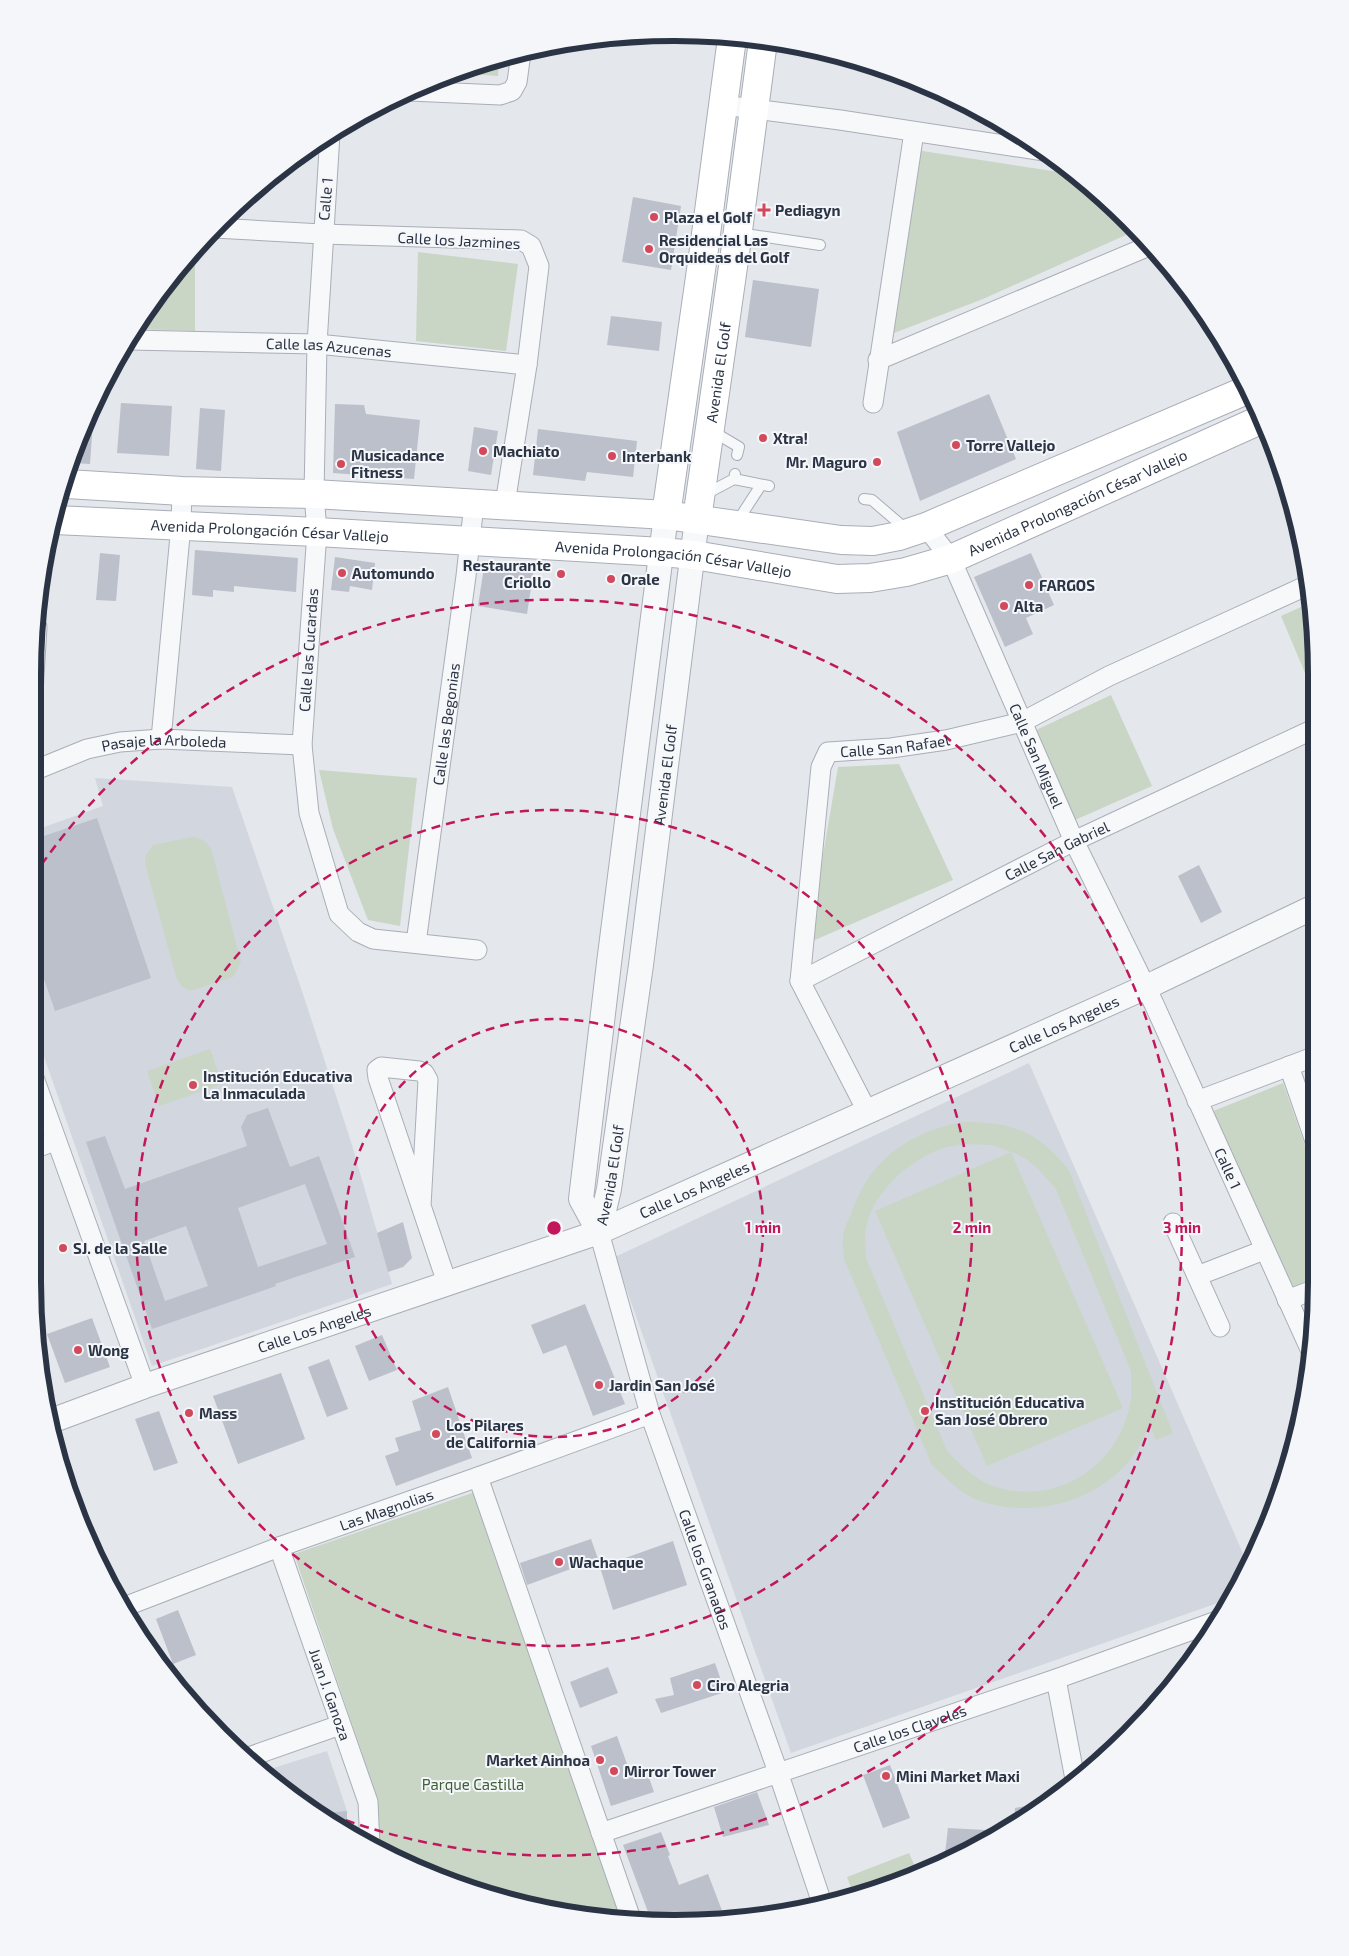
<svg xmlns="http://www.w3.org/2000/svg" width="1349" height="1956" font-family="'Exo 2',sans-serif">
<style>
.built{fill:#d2d6de}
.green{fill:#c9d6c5;fill-rule:evenodd}
.building{fill:#bbc0ca;fill-rule:evenodd}
.lines{fill:none;stroke-linecap:round;stroke-linejoin:round}
.service-casing{stroke:#a9aeb7;stroke-width:12}
.minor-casing{stroke:#a9aeb7;stroke-width:21}
.tertiary-casing{stroke:#a9aeb7;stroke-width:26}
.secondary-casing{stroke:#a9aeb7;stroke-width:30}
.service{stroke:#f7f8fa;stroke-width:10}
.minor{stroke:#f7f8fa;stroke-width:19}
.tertiary{stroke:#f7f8fa;stroke-width:24}
.secondary{stroke:#fff;stroke-width:28}
.ring{fill:none;stroke:#c2185b;stroke-width:2.5;stroke-dasharray:9 6}
.poi-dot{fill:#d1495b;stroke:#f4f6f9;stroke-width:2}
.labels{text-anchor:middle;dominant-baseline:central;stroke-width:4;stroke-linejoin:round;paint-order:stroke}
.street-label{font-size:15px;fill:#2b3445;stroke:#f4f6f9}
.poi-label{font-size:15px;font-weight:bold;fill:#2b3445;stroke:#f4f6f9;text-anchor:start}
.park-label{font-size:15px;fill:#3f6138;stroke:#f4f6f9}
.rim{fill:none;stroke:#2b3445;stroke-width:6}
.centre{fill:#c2185b;stroke:#f4f6f9;stroke-width:2.5}
.ring-label{font-size:15px;text-anchor:middle;font-weight:bold;fill:#c2185b;stroke:#f4f6f9;stroke-width:4;stroke-linejoin:round;paint-order:stroke}
</style>
<rect width="100%" height="100%" fill="#e4e7ec"/>
<g class="built">
<path d="M 95,778 L 232,787 L 305,1000 L 352,1145 L 392,1284 L 152,1366 L 33,1025 L 33,831 L 103,806 Z"/>
<path d="M 1029,1063 L 1248,1565 L 1229,1599 L 791,1753 L 615,1257 Z"/>
<path d="M 327,1751 L 347,1811 L 319,1813 L 261,1772 Z"/>
</g>
<g class="green">
<path d="M 499,60 L 498,76 L 457,73 Z"/>
<path d="M 916,150 L 1072,174 L 1129,221 L 1137,230 L 983,299 L 894,333 Z"/>
<path d="M 195,249 L 195,331 L 137,329 L 165,284 Z"/>
<path d="M 418,252 L 518,264 L 506,351 L 416,341 Z"/>
<path d="M 1310,603 L 1316,674 L 1316,699 L 1281,616 Z"/>
<path d="M 1111,695 L 1152,786 L 1075,820 L 1036,730 Z"/>
<path d="M 899,764 L 953,880 L 808,943 L 838,767 Z"/>
<path d="M 319,770 L 417,778 L 400,926 L 368,920 L 333,829 Z"/>
<path d="M 194,837 C 204,839 208,843 212,852 L 241,962 L 233,977 L 190,991 L 183,987 L 177,980 L 146,867 L 145,857 L 153,845 Z"/>
<path d="M 210,1049 L 222,1084 L 159,1106 L 147,1071 Z"/>
<path d="M 1283,1083 L 1316,1177 L 1316,1282 L 1291,1291 L 1211,1112 Z"/>
<path d="M 963,1122 C 993,1122 1024,1125 1047,1147 C 1055,1154 1062,1162 1069,1170 L 1173,1433 L 1156,1440 L 1149,1424 C 1128,1492 1045,1523 980,1501 C 962,1495 946,1478 932,1465 L 844,1259 C 844,1251 842,1243 843,1236 C 844,1228 848,1221 851,1214 C 869,1160 909,1132 963,1122 ZM 965,1144 L 992,1145 L 1011,1152 L 875,1211 L 987,1466 L 1123,1408 L 1011,1152 C 1030,1157 1043,1174 1056,1189 L 1131,1371 C 1131,1380 1132,1390 1131,1398 C 1122,1461 1065,1503 1003,1489 C 980,1484 962,1467 947,1451 L 866,1258 C 866,1251 865,1243 865,1235 C 869,1196 904,1164 938,1150 C 946,1146 956,1146 965,1144 Z"/>
<path d="M 475,1492 L 622,1919 L 591,1918 L 429,1875 L 381,1851 L 377,1797 L 294,1554 Z"/>
<path d="M 909,1853 L 917,1871 L 853,1893 L 847,1877 Z"/>
</g>
<g class="building">
<path d="M 633,197 L 681,206 L 671,270 L 622,262 Z"/>
<path d="M 753,280 L 819,289 L 811,347 L 745,337 Z"/>
<path d="M 611,316 L 662,322 L 659,351 L 607,345 Z"/>
<path d="M 989,394 L 1016,459 L 920,501 L 897,432 Z"/>
<path d="M 121,403 L 172,406 L 169,456 L 117,453 Z"/>
<path d="M 335,404 L 364,405 L 366,414 L 420,420 L 414,479 L 333,473 Z"/>
<path d="M 200,408 L 225,410 L 221,471 L 196,469 Z"/>
<path d="M 88,421 L 93,422 L 90,464 L 74,463 Z"/>
<path d="M 474,427 L 498,431 L 491,475 L 468,471 Z"/>
<path d="M 538,429 L 637,441 L 633,477 L 587,472 L 585,481 L 533,475 Z"/>
<path d="M 195,550 L 298,558 L 296,592 L 234,586 L 234,592 L 213,590 L 213,597 L 192,595 Z"/>
<path d="M 100,553 L 120,555 L 116,601 L 96,600 Z"/>
<path d="M 1031,553 L 1054,605 L 1026,618 L 1033,634 L 1005,647 L 974,577 Z"/>
<path d="M 335,557 L 375,563 L 372,590 L 350,586 L 349,592 L 331,590 Z"/>
<path d="M 485,561 L 534,568 L 527,614 L 478,606 Z"/>
<path d="M 97,818 L 151,978 L 55,1011 L 32,944 L 32,840 Z"/>
<path d="M 1199,865 L 1222,912 L 1201,923 L 1178,876 Z"/>
<path d="M 268,1108 L 290,1167 L 319,1156 L 355,1257 L 275,1284 L 276,1286 L 152,1329 L 86,1142 L 105,1136 L 125,1189 L 247,1146 L 241,1127 L 247,1115 ZM 305,1184 L 327,1244 L 258,1267 L 238,1208 ZM 186,1226 L 208,1286 L 165,1301 L 144,1241 Z"/>
<path d="M 403,1222 L 412,1258 L 403,1267 L 388,1272 L 377,1233 Z"/>
<path d="M 585,1304 L 625,1404 L 593,1416 L 566,1345 L 543,1354 L 531,1325 Z"/>
<path d="M 92,1318 L 110,1367 L 65,1383 L 47,1334 Z"/>
<path d="M 382,1335 L 397,1370 L 369,1381 L 355,1346 Z"/>
<path d="M 329,1359 L 348,1409 L 327,1417 L 308,1367 Z"/>
<path d="M 281,1373 L 305,1439 L 238,1464 L 213,1396 Z"/>
<path d="M 448,1387 L 472,1458 L 396,1486 L 385,1456 L 399,1451 L 395,1438 L 421,1430 L 412,1401 Z"/>
<path d="M 159,1411 L 178,1463 L 154,1471 L 135,1419 Z"/>
<path d="M 591,1539 L 598,1559 L 527,1585 L 520,1563 Z"/>
<path d="M 673,1541 L 687,1585 L 613,1610 L 600,1567 Z"/>
<path d="M 178,1610 L 196,1655 L 173,1664 L 156,1619 Z"/>
<path d="M 715,1663 L 725,1692 L 661,1713 L 655,1699 L 674,1695 L 670,1678 Z"/>
<path d="M 608,1667 L 618,1693 L 580,1708 L 570,1682 Z"/>
<path d="M 617,1736 L 631,1775 L 646,1769 L 654,1792 L 611,1806 L 591,1746 Z"/>
<path d="M 890,1765 L 910,1818 L 883,1828 L 863,1775 Z"/>
<path d="M 757,1792 L 769,1825 L 723,1837 L 714,1807 Z"/>
<path d="M 1048,1802 L 1031,1815 L 1014,1825 L 1015,1808 Z"/>
<path d="M 347,1811 L 347,1833 L 319,1813 Z"/>
<path d="M 948,1828 L 1004,1831 L 959,1857 L 944,1862 Z"/>
<path d="M 661,1832 L 670,1855 L 668,1856 L 679,1885 L 708,1874 L 726,1921 L 716,1922 L 651,1920 L 623,1845 Z"/>
</g>
<g class="lines">
<defs>
<g id="service">
<path d="M 739,233 L 820,245"/>
<path d="M 712,431 L 739,447 L 737,455"/>
<path d="M 734,479 L 769,486"/>
<path d="M 704,495 L 734,479 L 735,474"/>
<path d="M 864,499 L 872,500 L 907,530"/>
<path d="M 737,522 L 761,485"/>
</g>
<g id="minor">
<path d="M 410,91 L 500,95 L 512,91 L 517,82 L 521,53"/>
<path d="M 723,105 L 840,120 L 1044,151"/>
<path d="M 330,134 L 317,344 L 314,494 L 317,532 L 302,745 L 309,813 L 339,914 L 358,932 L 373,939 L 477,950"/>
<path d="M 214,228 L 322,234 L 521,240 L 531,246 L 539,266 L 527,365 L 505,504"/>
<path id="s1" d="M 130,340 L 317,344 L 527,365"/>
<path d="M 878,360 L 1149,246"/>
<path d="M 873,403 L 914,132"/>
<path id="s2" d="M 926,527 L 951,559 L 1074,841 L 1154,1004 L 1310,1349"/>
<path d="M 33,693 L 37,627"/>
<path d="M 161,739 L 181,525 L 182,491"/>
<path id="s3" d="M 33,771 L 87,749 L 120,742 L 161,739 L 302,745"/>
<path id="s4" d="M 416,943 L 466,576 L 474,504"/>
<path id="s5" d="M 800,981 L 1074,841 L 1316,728"/>
<path d="M 1289,1066 L 1316,1144"/>
<path d="M 33,1075 L 145,1386"/>
<path d="M 1197,1101 L 1316,1056"/>
<path id="s6" d="M 867,1111 L 800,981 L 821,767 L 828,752 L 891,748 L 946,740 L 1022,722 L 1109,676 L 1308,585"/>
<path d="M 33,1149 L 55,1141"/>
<path d="M 421,1206 L 428,1080 L 424,1073 L 419,1071 L 381,1067 L 377,1070 L 378,1078 L 447,1283"/>
<path d="M 1173,1223 L 1220,1327"/>
<path id="s7" d="M 599,1232 L 650,1414 L 778,1772 L 822,1903"/>
<path d="M 1197,1276 L 1264,1250"/>
<path d="M 1287,1300 L 1316,1289"/>
<path d="M 478,1477 L 631,1919"/>
<path id="s8" d="M 279,1547 L 368,1802 L 370,1846"/>
<path id="s9" d="M 124,1607 L 279,1547 L 478,1477 L 650,1414"/>
<path d="M 1056,1679 L 1075,1779"/>
<path d="M 246,1758 L 340,1725"/>
<path id="s10" d="M 601,1833 L 1056,1679 L 1217,1621"/>
</g>
<g id="tertiary">
<path d="M 599,1232 L 581,1199 L 609,963 L 666,515"/>
<path id="s11" d="M 599,1232 L 609,1189 L 641,965 L 697,519"/>
<path id="s12" d="M 51,1421 L 145,1386 L 599,1232 L 1157,982 L 1316,906"/>
</g>
<g id="secondary">
<path d="M 67,484 L 182,491 L 314,494 L 666,515 L 841,540 L 873,541 L 899,536 L 926,527 L 1249,389"/>
<path d="M 666,515 L 704,249 L 732,38"/>
<path id="s13" d="M 697,519 L 735,253 L 763,41"/>
<path id="s14" d="M 55,520 L 317,532 L 662,552 L 694,555 L 837,579 L 870,578 L 906,572 L 951,559 L 1260,420"/>
</g>
</defs>
<use href="#service" class="service-casing"/>
<use href="#minor" class="minor-casing"/>
<use href="#tertiary" class="tertiary-casing"/>
<use href="#secondary" class="secondary-casing"/>
<use href="#service" class="service"/>
<use href="#minor" class="minor"/>
<use href="#tertiary" class="tertiary"/>
<use href="#secondary" class="secondary"/>
</g>
<g class="ring">
<circle cx="554" cy="1228" r="209"/>
<circle cx="554" cy="1228" r="418"/>
<path d="M33 877A628 628 0 1 1 314 1808"/>
</g>
<g class="poi-dot">
<path d="M761.5 202.5h5v5h5v5h-5v5h-5v-5h-5v-5h5z"/>
<circle cx="654" cy="217" r="5"/>
<circle cx="649" cy="249" r="5"/>
<circle cx="763" cy="438" r="5"/>
<circle cx="956" cy="445" r="5"/>
<circle cx="483" cy="451" r="5"/>
<circle cx="612" cy="456" r="5"/>
<circle cx="877" cy="462" r="5"/>
<circle cx="341" cy="464" r="5"/>
<circle cx="342" cy="573" r="5"/>
<circle cx="561" cy="574" r="5"/>
<circle cx="611" cy="579" r="5"/>
<circle cx="1029" cy="585" r="5"/>
<circle cx="1004" cy="606" r="5"/>
<circle cx="193" cy="1085" r="5"/>
<circle cx="63" cy="1248" r="5"/>
<circle cx="78" cy="1350" r="5"/>
<circle cx="599" cy="1385" r="5"/>
<circle cx="925" cy="1411" r="5"/>
<circle cx="189" cy="1413" r="5"/>
<circle cx="436" cy="1434" r="5"/>
<circle cx="559" cy="1562" r="5"/>
<circle cx="697" cy="1685" r="5"/>
<circle cx="600" cy="1760" r="5"/>
<circle cx="614" cy="1771" r="5"/>
<circle cx="886" cy="1776" r="5"/>
</g>
<g class="labels">
<g class="street-label">
<text transform="translate(325 199) rotate(-85)">Calle 1</text>
<text transform="translate(459 240) rotate(3)">Calle los Jazmines</text>
<text stroke="none"><textPath href="#s1" startOffset="199">Calle las Azucenas</textPath></text>
<text stroke="none"><textPath href="#s13" startOffset="148">Avenida El Golf</textPath></text>
<text stroke="none"><textPath href="#s14" startOffset="1040">Avenida Prolongación César Vallejo</textPath></text>
<text stroke="none"><textPath href="#s14" startOffset="215">Avenida Prolongación César Vallejo</textPath></text>
<text stroke="none"><textPath href="#s14" startOffset="620">Avenida Prolongación César Vallejo</textPath></text>
<text transform="translate(308 650) rotate(-86)">Calle las Cucardas</text>
<text stroke="none"><textPath href="#s4" startOffset="221">Calle las Begonias</textPath></text>
<text stroke="none"><textPath href="#s6" startOffset="445">Calle San Rafael</textPath></text>
<text stroke="none"><textPath href="#s3" startOffset="136">Pasaje la Arboleda</textPath></text>
<text stroke="none"><textPath href="#s2" startOffset="255">Calle San Miguel</textPath></text>
<text stroke="none"><textPath href="#s11" startOffset="462">Avenida El Golf</textPath></text>
<text stroke="none"><textPath href="#s5" startOffset="288">Calle San Gabriel</textPath></text>
<text stroke="none"><textPath href="#s12" startOffset="1089">Calle Los Angeles</textPath></text>
<text stroke="none"><textPath href="#s2" startOffset="710">Calle 1</textPath></text>
<text stroke="none"><textPath href="#s11" startOffset="58">Avenida El Golf</textPath></text>
<text stroke="none"><textPath href="#s12" startOffset="684">Calle Los Angeles</textPath></text>
<text stroke="none"><textPath href="#s12" startOffset="279">Calle Los Angeles</textPath></text>
<text stroke="none"><textPath href="#s9" startOffset="280">Las Magnolias</textPath></text>
<text stroke="none"><textPath href="#s7" startOffset="354">Calle los Granados</textPath></text>
<text stroke="none"><textPath href="#s8" startOffset="156">Juan J. Ganoza</textPath></text>
<text stroke="none"><textPath href="#s10" startOffset="326">Calle los Claveles</textPath></text>
</g>
<g class="poi-label">
<text x="775" y="210">Pediagyn</text>
<text x="664" y="217">Plaza el Golf</text>
<text x="659" y="240">Residencial Las<tspan x="659" dy="17">Orquideas del Golf</tspan></text>
<text x="773" y="438">Xtra!</text>
<text x="966" y="445">Torre Vallejo</text>
<text x="493" y="451">Machiato</text>
<text x="351" y="455">Musicadance<tspan x="351" dy="17">Fitness</tspan></text>
<text x="622" y="456">Interbank</text>
<text x="867" y="462" text-anchor="end">Mr. Maguro</text>
<text x="551" y="565" text-anchor="end">Restaurante<tspan x="551" dy="17">Criollo</tspan></text>
<text x="352" y="573">Automundo</text>
<text x="621" y="579">Orale</text>
<text x="1039" y="585">FARGOS</text>
<text x="1014" y="606">Alta</text>
<text x="203" y="1076">Institución Educativa<tspan x="203" dy="17">La Inmaculada</tspan></text>
<text x="73" y="1248">SJ. de la Salle</text>
<text x="88" y="1350">Wong</text>
<text x="609" y="1385">Jardin San José</text>
<text x="935" y="1402">Institución Educativa<tspan x="935" dy="17">San José Obrero</tspan></text>
<text x="199" y="1413">Mass</text>
<text x="446" y="1425">Los Pilares<tspan x="446" dy="17">de California</tspan></text>
<text x="569" y="1562">Wachaque</text>
<text x="707" y="1685">Ciro Alegria</text>
<text x="590" y="1760" text-anchor="end">Market Ainhoa</text>
<text x="624" y="1771">Mirror Tower</text>
<text x="896" y="1776">Mini Market Maxi</text>
</g>
<g class="park-label">
<text x="473" y="1784">Parque Castilla</text>
</g>
</g>
<path d="M0 0H1349V1956H0ZM674 41H675A633 633 0 0 1 1308 674V1282A633 633 0 0 1 675 1915H674A633 633 0 0 1 41 1282V674A633 633 0 0 1 674 41Z" fill="#f4f6f9" fill-rule="evenodd"/>
<path class="rim" d="M674 41H675A633 633 0 0 1 1308 674V1282A633 633 0 0 1 675 1915H674A633 633 0 0 1 41 1282V674A633 633 0 0 1 674 41Z"/>
<circle cx="554" cy="1228" r="8" class="centre"/>
<g class="ring-label">
<text x="763" y="1233">1 min</text>
<text x="972" y="1233">2 min</text>
<text x="1182" y="1233">3 min</text>
</g>
</svg>
